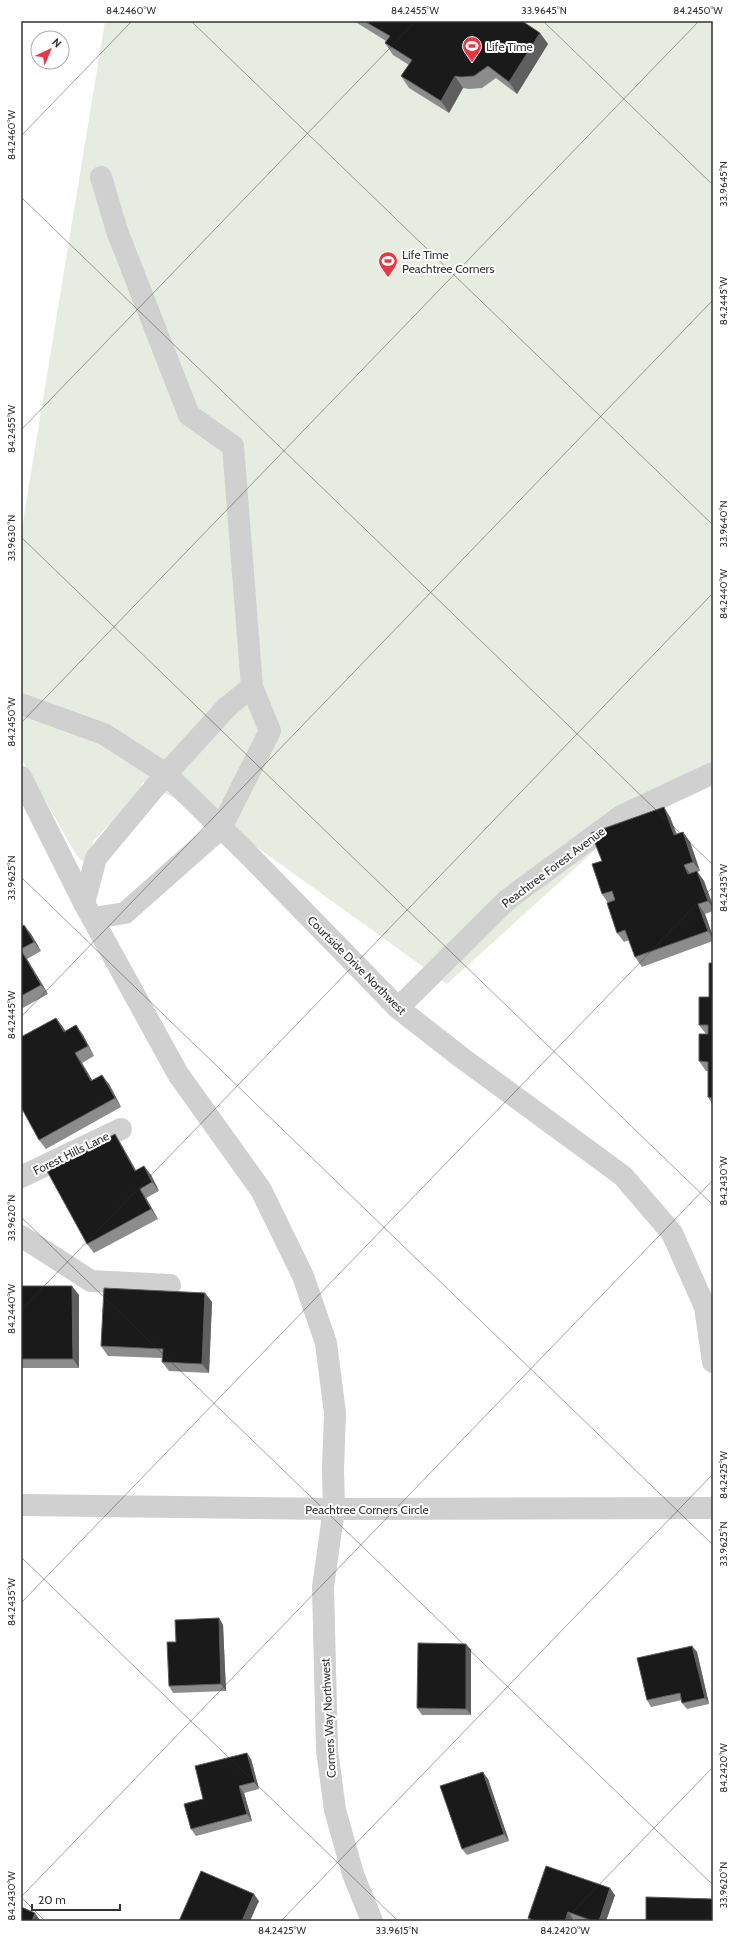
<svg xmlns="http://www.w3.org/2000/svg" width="734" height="1942" font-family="Cabin,sans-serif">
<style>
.green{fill:#e6ecdf}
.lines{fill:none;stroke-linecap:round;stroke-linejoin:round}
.minor{stroke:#d0d0d0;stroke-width:22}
.wall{fill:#8c8c8c}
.shaded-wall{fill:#5f5f5f}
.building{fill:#1a1a1a;stroke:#5f5f5f}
.ticks{fill:none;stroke:#333;stroke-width:1;stroke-opacity:0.45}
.labels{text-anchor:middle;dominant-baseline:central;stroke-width:4;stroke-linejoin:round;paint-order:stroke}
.poi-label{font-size:12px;fill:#333;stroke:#fff;text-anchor:start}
.street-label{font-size:12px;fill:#333;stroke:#fff}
.neatline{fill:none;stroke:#333;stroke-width:1.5}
.ticks-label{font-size:10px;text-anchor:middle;fill:#333}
</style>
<rect width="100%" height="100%" fill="#fff"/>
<path class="green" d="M 105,21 L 713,21 L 713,774 L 648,802 L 447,984 L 225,824 L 143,782 C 134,807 114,818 97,837 C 91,844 88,854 83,862 L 77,856 L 21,758 L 21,534 Z"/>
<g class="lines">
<g class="minor">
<path d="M 21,704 L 104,734 L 166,774 L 245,851 L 398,1008 L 462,1058 L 623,1176 L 672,1233 L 705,1307 L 713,1362"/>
<path d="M 21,777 L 84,903 L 178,1074 L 261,1190 L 303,1276 L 326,1343 L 335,1413 L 333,1469 L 334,1509 L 323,1587 L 327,1750 L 335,1810 L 353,1874 L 372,1921"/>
<path d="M 84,903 L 96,858 L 166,774 L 227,707 L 252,687"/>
<path d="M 93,918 L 125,913 L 221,828 L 270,731 L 252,687 L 233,446 L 189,415 L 117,231 L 101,177"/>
<path d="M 398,1008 L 507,900 L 621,816 L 713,773"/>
<path d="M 21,1177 L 121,1129"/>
<path d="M 21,1236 L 91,1281 L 170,1285"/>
<path d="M 21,1505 L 334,1509 L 713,1508"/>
</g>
</g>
<g class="wall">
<path d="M 354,21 L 522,21 L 540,33 L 548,44 L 517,94 L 496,78 L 482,88 L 469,89 L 463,88 L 449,113 L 409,88 L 401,76 L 409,65 L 393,55 L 385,43 L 386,41 Z"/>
<path d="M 670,817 L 677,834 L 683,832 L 690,842 L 700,871 L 697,872 L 704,881 L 713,906 L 713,911 L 705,914 L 713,937 L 713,941 L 642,967 L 635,957 L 629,940 L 624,942 L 617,933 L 608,903 L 602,894 L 602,861 Z"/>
<path d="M 21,927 L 31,934 L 41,951 L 27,959 L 48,994 L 21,1009 Z"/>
<path d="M 713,963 L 713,1105 L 708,1097 L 708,1071 L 706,1071 L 699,1061 L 706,1034 L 699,1025 L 709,997 Z"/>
<path d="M 56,1018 L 65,1031 L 76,1025 L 83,1035 L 94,1056 L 82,1063 L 92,1080 L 109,1084 L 121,1107 L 46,1149 L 39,1140 Z"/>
<path d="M 115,1134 L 121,1144 L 136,1170 L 144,1166 L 151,1175 L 159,1191 L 146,1198 L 158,1219 L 94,1253 L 87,1244 Z"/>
<path d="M 21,1286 L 79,1295 L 79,1368 L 21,1368 Z"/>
<path d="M 205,1293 L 212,1302 L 209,1373 L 169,1371 L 162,1362 L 162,1358 L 108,1356 L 101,1346 Z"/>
<path d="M 219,1618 L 223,1625 L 226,1691 L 173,1693 L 169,1686 Z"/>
<path d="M 466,1644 L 471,1650 L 471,1715 L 422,1715 L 417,1708 Z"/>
<path d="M 692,1646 L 697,1652 L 709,1704 L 687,1709 L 682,1703 L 682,1700 L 651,1707 L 647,1700 Z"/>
<path d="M 251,1759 L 259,1789 L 244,1793 L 252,1821 L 196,1836 L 191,1829 L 203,1799 Z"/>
<path d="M 488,1779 L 509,1841 L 467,1855 L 462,1849 Z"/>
<path d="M 615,1895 L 606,1921 L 579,1921 L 573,1919 L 572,1921 L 530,1921 L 528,1918 Z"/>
</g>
<g class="shaded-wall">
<path d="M 540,33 L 548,44 L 517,94 L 509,82 Z"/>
<path d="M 455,76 L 463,88 L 449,113 L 441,101 Z"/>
<path d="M 664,807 L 670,817 L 680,845 L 674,835 Z"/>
<path d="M 683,832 L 690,842 L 700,871 L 693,862 Z"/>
<path d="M 684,865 L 691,875 L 688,874 Z"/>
<path d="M 697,871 L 704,881 L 713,906 L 713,908 L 708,901 Z"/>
<path d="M 698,904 L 705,914 L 713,937 L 713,939 L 708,931 Z"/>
<path d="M 24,925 L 31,934 L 41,951 L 34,942 Z"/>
<path d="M 21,950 L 27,959 L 48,994 L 41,985 Z"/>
<path d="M 56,1018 L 63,1027 L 71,1041 L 64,1032 Z"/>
<path d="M 76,1025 L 83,1035 L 94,1056 L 88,1046 Z"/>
<path d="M 75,1053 L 82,1063 L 98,1090 L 91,1081 Z"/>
<path d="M 102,1075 L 109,1084 L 121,1107 L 115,1098 Z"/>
<path d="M 115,1134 L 121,1144 L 141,1180 L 135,1171 Z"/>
<path d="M 144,1166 L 151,1175 L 159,1191 L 152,1182 Z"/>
<path d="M 140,1189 L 146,1198 L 158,1219 L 151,1209 Z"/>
<path d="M 72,1286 L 79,1295 L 79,1368 L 73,1359 Z"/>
<path d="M 205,1293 L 212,1302 L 209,1373 L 202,1364 Z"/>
<path d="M 219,1618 L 223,1625 L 226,1691 L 221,1684 Z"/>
<path d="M 466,1644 L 471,1650 L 471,1715 L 466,1709 Z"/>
<path d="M 692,1646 L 697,1652 L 709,1704 L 705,1698 Z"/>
<path d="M 247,1753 L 251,1759 L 259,1789 L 255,1782 Z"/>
<path d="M 483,1772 L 488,1779 L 509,1841 L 504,1834 Z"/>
<path d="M 239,1786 L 244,1793 L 252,1821 L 247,1814 Z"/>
<path d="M 610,1888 L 615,1895 L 606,1921 L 599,1921 Z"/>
<path d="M 254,1894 L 259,1901 L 250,1921 L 242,1921 Z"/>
<path d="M 568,1912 L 573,1919 L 572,1921 L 565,1921 Z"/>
<path d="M 35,1913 L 40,1920 L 39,1921 L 32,1921 Z"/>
</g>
<g class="building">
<path d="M 364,21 L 522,21 L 540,33 L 509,82 L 488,66 L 474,76 L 461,77 L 455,76 L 441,101 L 401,76 L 412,60 L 385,43 L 390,36 Z"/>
<path d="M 664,807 L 674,835 L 683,832 L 693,862 L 684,865 L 688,874 L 697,871 L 708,901 L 698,904 L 708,931 L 635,957 L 625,930 L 617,933 L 607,903 L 615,900 L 612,891 L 602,894 L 592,864 L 602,861 L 591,833 Z"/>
<path d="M 24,925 L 34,942 L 21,949 L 21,927 Z"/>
<path d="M 21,950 L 41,985 L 21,996 Z"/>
<path d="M 709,963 L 713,963 L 713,1098 L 708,1097 L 708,1062 L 699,1061 L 699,1034 L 708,1034 L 708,1025 L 699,1025 L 699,997 L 709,997 Z"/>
<path d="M 56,1018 L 64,1032 L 76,1025 L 88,1046 L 75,1053 L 91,1081 L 102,1075 L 115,1098 L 39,1140 L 21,1107 L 21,1037 Z"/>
<path d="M 115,1134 L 135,1171 L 144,1166 L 152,1182 L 140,1189 L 151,1209 L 87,1244 L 47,1171 Z"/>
<path d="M 21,1286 L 72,1286 L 73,1359 L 21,1359 Z"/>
<path d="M 104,1288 L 205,1293 L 202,1364 L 162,1362 L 163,1349 L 101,1346 Z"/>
<path d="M 219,1618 L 221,1684 L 169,1686 L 167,1642 L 176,1642 L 175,1620 Z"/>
<path d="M 418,1643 L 466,1644 L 466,1709 L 417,1708 Z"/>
<path d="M 692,1646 L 705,1698 L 682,1703 L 680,1693 L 647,1700 L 637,1658 Z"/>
<path d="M 247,1753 L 255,1782 L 239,1786 L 247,1814 L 191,1829 L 184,1804 L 203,1799 L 195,1766 Z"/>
<path d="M 483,1772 L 504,1834 L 462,1849 L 440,1786 Z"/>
<path d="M 546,1866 L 610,1888 L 599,1921 L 593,1921 L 568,1912 L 565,1921 L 536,1921 L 528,1918 Z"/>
<path d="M 201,1871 L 254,1894 L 242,1921 L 179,1921 Z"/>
<path d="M 646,1897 L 713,1899 L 713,1921 L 646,1921 Z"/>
<path d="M 21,1907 L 35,1913 L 32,1921 L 21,1921 Z"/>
</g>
<path class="ticks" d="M 191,21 L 713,525M 543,21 L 713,185M 21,136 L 132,21M 21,197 L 713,865M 21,430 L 416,21M 21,537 L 713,1205M 21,723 L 699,21M 21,877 L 713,1545M 21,1017 L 713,300M 21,1217 L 713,1885M 21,1310 L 713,593M 21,1557 L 398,1921M 21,1603 L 713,887M 21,1897 L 713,1180M 21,1897 L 45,1921M 281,1921 L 713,1474M 564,1921 L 713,1767"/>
<defs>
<symbol id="stadium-pin" viewBox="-11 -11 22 30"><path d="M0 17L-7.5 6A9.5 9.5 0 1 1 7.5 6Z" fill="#e63946" stroke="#fff"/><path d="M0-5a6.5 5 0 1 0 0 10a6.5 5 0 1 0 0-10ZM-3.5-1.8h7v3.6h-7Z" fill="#fff"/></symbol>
</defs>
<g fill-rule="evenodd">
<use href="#stadium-pin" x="461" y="35" width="22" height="30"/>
<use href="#stadium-pin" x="377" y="250" width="22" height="30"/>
</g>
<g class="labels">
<g class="poi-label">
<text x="486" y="46">Life Time</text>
<text x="402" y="254">Life Time<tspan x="402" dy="14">Peachtree Corners</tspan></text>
</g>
<g class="street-label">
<text transform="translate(553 867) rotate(-37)">Peachtree Forest Avenue</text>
<text transform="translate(357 965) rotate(45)">Courtside Drive Northwest</text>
<text transform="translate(71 1153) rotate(-26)">Forest Hills Lane</text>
<text x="367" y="1509">Peachtree Corners Circle</text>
<text transform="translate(328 1718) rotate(-93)">Corners Way Northwest</text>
</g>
</g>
<rect width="734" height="1942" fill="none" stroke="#ffffff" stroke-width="44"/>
<g transform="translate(50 50) rotate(44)"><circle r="19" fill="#ffffff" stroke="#adadad"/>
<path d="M0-3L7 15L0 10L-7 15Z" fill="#e63946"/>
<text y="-6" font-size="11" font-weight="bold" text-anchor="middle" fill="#333333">N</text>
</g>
<path d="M32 1904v6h88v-6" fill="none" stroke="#333333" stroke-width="2"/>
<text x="38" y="1904" font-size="12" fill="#333333" stroke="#ffffff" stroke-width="3" paint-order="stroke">20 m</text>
<rect x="22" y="22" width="690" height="1898" class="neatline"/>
<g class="ticks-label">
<text x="131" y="14">84.2460°W</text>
<text x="415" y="14">84.2455°W</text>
<text x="544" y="14">33.9645°N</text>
<text x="698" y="14">84.2450°W</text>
<text transform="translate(11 135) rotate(-90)" y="4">84.2460°W</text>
<text transform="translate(723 184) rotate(-90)" y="4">33.9645°N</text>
<text transform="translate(723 301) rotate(-90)" y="4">84.2445°W</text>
<text transform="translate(11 429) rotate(-90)" y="4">84.2455°W</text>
<text transform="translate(723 524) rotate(-90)" y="4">33.9640°N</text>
<text transform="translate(11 538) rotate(-90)" y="4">33.9630°N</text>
<text transform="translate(723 594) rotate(-90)" y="4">84.2440°W</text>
<text transform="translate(11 722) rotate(-90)" y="4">84.2450°W</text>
<text transform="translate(11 878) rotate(-90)" y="4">33.9625°N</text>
<text transform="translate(723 888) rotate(-90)" y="4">84.2435°W</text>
<text transform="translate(11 1015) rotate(-90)" y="4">84.2445°W</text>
<text transform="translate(723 1181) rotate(-90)" y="4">84.2430°W</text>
<text transform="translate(11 1218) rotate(-90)" y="4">33.9620°N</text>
<text transform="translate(11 1309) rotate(-90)" y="4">84.2440°W</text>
<text transform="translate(723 1475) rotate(-90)" y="4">84.2425°W</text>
<text transform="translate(723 1544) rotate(-90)" y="4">33.9625°N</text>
<text transform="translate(11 1602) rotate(-90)" y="4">84.2435°W</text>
<text transform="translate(723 1768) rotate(-90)" y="4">84.2420°W</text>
<text transform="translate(723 1885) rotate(-90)" y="4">33.9620°N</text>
<text transform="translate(11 1896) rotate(-90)" y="4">84.2430°W</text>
<text x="282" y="1934">84.2425°W</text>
<text x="397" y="1934">33.9615°N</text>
<text x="565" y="1934">84.2420°W</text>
</g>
</svg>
